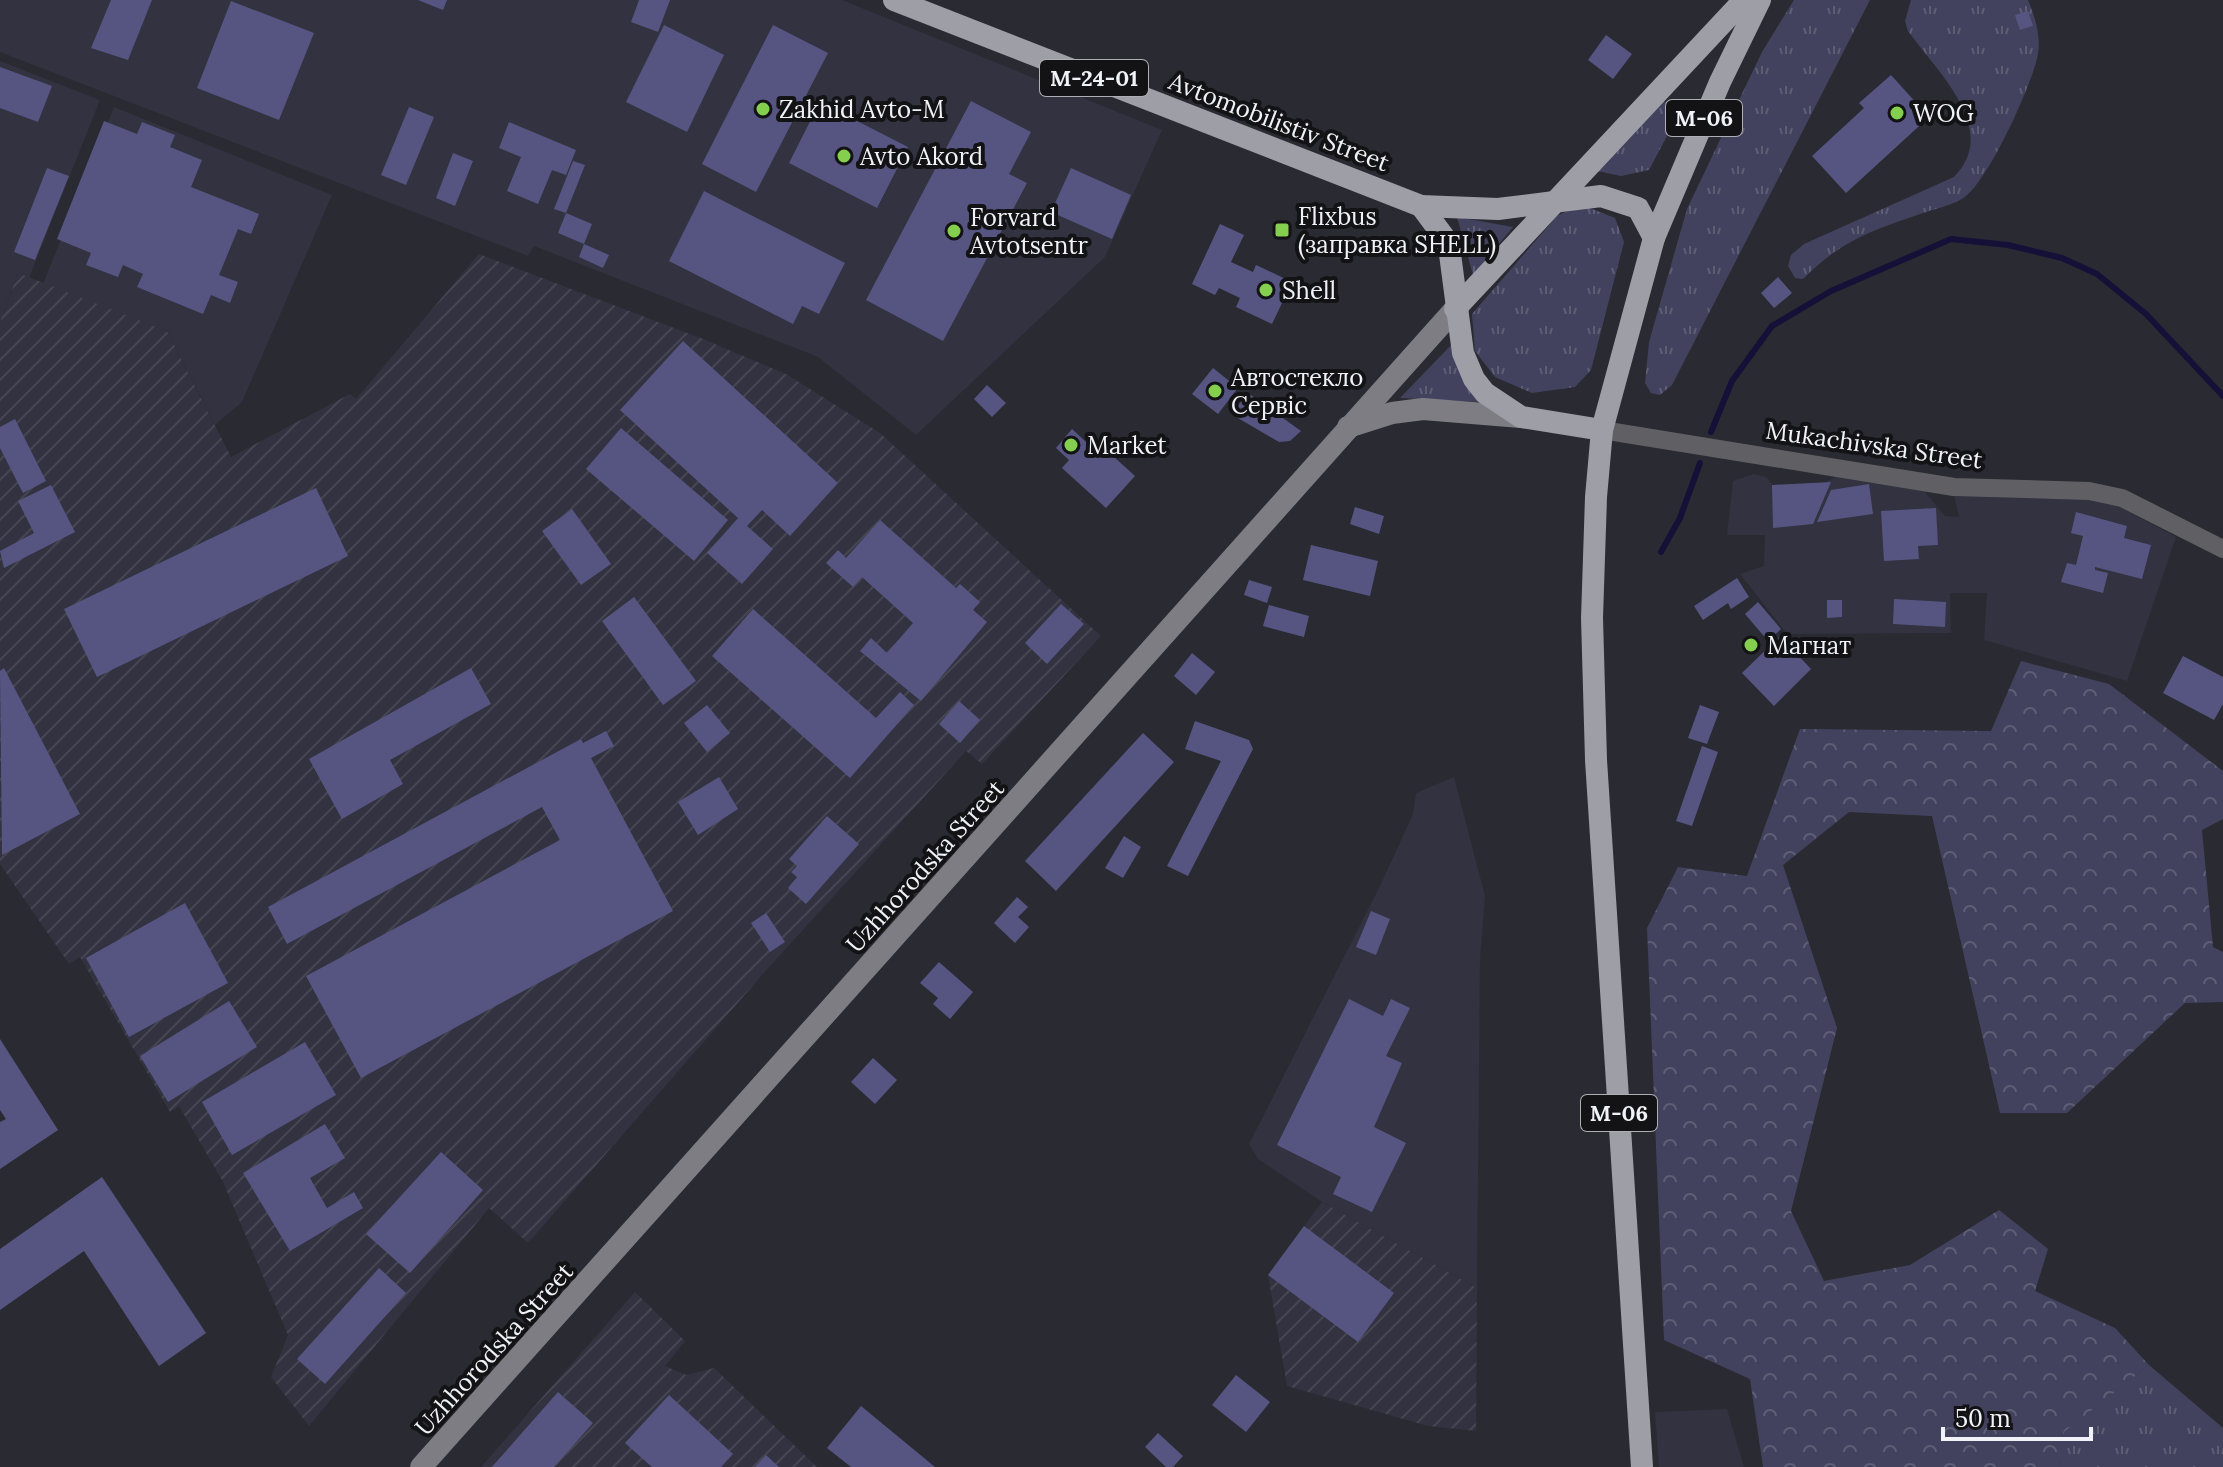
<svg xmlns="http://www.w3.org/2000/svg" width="2223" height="1467" font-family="Lora,serif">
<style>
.built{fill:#323240}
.industrial{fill:url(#industrial-furrows)}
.grass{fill:url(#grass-tufts)}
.forest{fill:url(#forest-crowns)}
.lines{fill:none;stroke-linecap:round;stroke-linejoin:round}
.stream{stroke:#151037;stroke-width:6}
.building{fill:#565582}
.minor{stroke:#606064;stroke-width:18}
.secondary{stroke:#7d7d83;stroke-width:22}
.trunk{stroke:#9e9ea7;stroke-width:22}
.poi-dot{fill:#84d04e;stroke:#131316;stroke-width:3}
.labels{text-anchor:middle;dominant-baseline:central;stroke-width:8;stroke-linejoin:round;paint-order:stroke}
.shield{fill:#131316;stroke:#aeafb4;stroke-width:2}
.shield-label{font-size:22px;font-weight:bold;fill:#f1f2f7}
.poi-label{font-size:24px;fill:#f1f2f7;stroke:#131316;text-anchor:start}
.street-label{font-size:24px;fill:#f1f2f7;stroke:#131316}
</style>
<defs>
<pattern id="industrial-furrows" width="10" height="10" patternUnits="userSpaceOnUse" patternTransform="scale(2)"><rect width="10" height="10" fill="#323240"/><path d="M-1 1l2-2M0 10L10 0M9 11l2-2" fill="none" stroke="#464653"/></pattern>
<pattern id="grass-tufts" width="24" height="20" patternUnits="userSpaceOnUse" patternTransform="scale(2)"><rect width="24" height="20" fill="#42425e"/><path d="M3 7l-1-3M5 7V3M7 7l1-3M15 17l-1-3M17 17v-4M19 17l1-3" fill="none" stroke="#5e5e76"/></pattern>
<pattern id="forest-crowns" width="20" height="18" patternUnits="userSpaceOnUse" patternTransform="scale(2)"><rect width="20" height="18" fill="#42425e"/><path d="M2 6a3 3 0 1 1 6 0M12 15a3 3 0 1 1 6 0" fill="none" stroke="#5e5e76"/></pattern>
</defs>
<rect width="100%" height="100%" fill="#2a2a32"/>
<g class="built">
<path d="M 0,0 L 842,0 L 1162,130 L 1105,257 L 916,435 L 818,357 L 534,246 L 528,256 L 0,52 Z"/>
<path d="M 0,61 L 100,100 L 29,278 L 18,273 L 0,322 Z"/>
<path d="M 114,107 L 332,195 L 242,402 L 215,425 L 167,331 L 43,284 Z"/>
<path d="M 1754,474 L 1766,477 L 1773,485 L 1824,483 L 1837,476 L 1921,487 L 1945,516 L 1959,517 L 1954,495 L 2084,497 L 2114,504 L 2176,537 L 2127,681 L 1984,640 L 1987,593 L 1950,593 L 1951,633 L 1787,634 L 1740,574 L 1764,566 L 1765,535 L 1727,535 L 1733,481 Z"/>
<path d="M 1454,777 L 1485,896 L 1480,959 L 1477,1288 L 1322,1202 L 1258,1159 L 1249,1144 L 1379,888 L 1413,814 L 1416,793 Z"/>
<path d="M 1727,1409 L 1744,1467 L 1659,1467 L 1655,1412 Z"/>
</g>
<g class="industrial">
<path d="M 479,254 L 703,339 L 786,374 L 880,433 L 1101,636 L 982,764 L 966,751 L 770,966 L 528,1243 L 489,1208 L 309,1426 L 271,1377 L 288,1335 L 223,1182 L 179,1106 L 170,1112 L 80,957 L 69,964 L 0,864 L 0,322 L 18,273 L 167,331 L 231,457 L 350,394 L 356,399 Z"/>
<path d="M 1322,1202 L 1477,1288 L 1476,1431 L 1428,1426 L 1287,1386 L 1268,1275 Z"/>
<path d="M 635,1292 L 685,1341 L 665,1366 L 686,1375 L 714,1368 L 817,1467 L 481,1467 Z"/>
</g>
<g class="grass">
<path d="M 1794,0 L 1870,0 L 1672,385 L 1660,395 L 1651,393 L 1645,383 L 1649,342 L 1687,209 L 1762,52 Z"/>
<path d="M 1911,0 L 2028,0 C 2035,17 2041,36 2038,54 C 2032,85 1990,177 1966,196 C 1955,205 1934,209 1920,214 C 1870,231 1841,241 1803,279 L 1795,278 L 1788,266 L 1791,255 L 1804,244 L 1954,177 C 2001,129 1937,72 1908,31 L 1905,21 Z"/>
<path d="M 1661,100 L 1671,105 L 1675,121 L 1649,170 L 1621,176 L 1597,171 Z"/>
<path d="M 1580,204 L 1615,218 L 1624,242 L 1591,370 L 1575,387 L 1532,393 L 1495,377 L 1475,351 L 1472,314 L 1557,216 Z"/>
<path d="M 1457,217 L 1513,227 L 1473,275 Z"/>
<path d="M 1455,341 L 1481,402 L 1400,398 Z"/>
<path d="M 2149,1365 L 2223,1428 L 2223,1467 L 2060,1467 L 2063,1432 Z"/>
</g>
<path class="forest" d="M 2021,661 L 2109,684 L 2223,771 L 2223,819 L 2202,830 L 2213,947 L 2223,952 L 2223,1002 L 2185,1003 L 2067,1113 L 2000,1113 L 1932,816 L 1849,812 L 1783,865 L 1837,1028 L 1791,1211 L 1824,1281 L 1910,1265 L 1999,1210 L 2048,1249 L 2035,1291 L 2115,1328 L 2149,1365 L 2064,1432 L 2060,1467 L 1763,1467 L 1750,1379 L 1664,1340 L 1647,928 L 1678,867 L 1747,876 L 1800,729 L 1991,731 Z"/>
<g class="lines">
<g class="stream">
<path d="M 1711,432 L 1732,381 L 1772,326 L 1831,291 L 1951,239 L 2008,245 L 2062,258 L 2097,274 L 2146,314 L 2223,396"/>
<path d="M 1661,552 L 1680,518 L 1700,463"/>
</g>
</g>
<g class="building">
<path d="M 111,0 L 152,0 L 128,60 L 91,48 Z"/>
<path d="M 418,0 L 447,0 L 443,10 Z"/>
<path d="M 639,0 L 670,0 L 658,32 L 631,22 Z"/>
<path d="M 231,1 L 314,33 L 279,120 L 197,88 Z"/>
<path d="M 2028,11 L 2033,26 L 2020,30 L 2015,15 Z"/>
<path d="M 664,25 L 724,55 L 687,132 L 626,102 Z"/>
<path d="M 773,25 L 828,53 L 756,192 L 702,164 Z"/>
<path d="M 1606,35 L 1632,54 L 1613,79 L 1588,60 Z"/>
<path d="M 0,67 L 52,86 L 38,122 L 0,108 Z"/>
<path d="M 1891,75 L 1929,117 L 1846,193 L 1812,156 L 1864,108 L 1859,103 Z"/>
<path d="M 971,101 L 1031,132 L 1009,174 L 1027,183 L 943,341 L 866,300 Z"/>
<path d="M 820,102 L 908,147 L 877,208 L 789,163 Z"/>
<path d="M 409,107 L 434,117 L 406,185 L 381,175 Z"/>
<path d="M 104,121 L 137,134 L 142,122 L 175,135 L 170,147 L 202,160 L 191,187 L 259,214 L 251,234 L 238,229 L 219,275 L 238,282 L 230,303 L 211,295 L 203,314 L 137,287 L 143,274 L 123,265 L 118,277 L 86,265 L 91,253 L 57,239 Z"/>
<path d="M 509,122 L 576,150 L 566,175 L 552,170 L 538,204 L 507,191 L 521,157 L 499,148 Z"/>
<path d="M 453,153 L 473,161 L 455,206 L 436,198 Z"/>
<path d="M 573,161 L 585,165 L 566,213 L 554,209 Z"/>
<path d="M 47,168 L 69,176 L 35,260 L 14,252 Z"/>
<path d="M 1071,168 L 1131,195 L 1112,239 L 1051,212 Z"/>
<path d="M 704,191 L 845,263 L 819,314 L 802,306 L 793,324 L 669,261 Z"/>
<path d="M 566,213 L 592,224 L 584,244 L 558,233 Z"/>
<path d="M 1220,224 L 1244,235 L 1231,262 L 1253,272 L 1256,265 L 1292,282 L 1272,324 L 1236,307 L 1240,298 L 1219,288 L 1215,295 L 1192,284 Z"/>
<path d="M 584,244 L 609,255 L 603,268 L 579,257 Z"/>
<path d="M 1778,277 L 1792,293 L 1774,308 L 1761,293 Z"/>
<path d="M 683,341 L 838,483 L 790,536 L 762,510 L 747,526 L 773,549 L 742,584 L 707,553 L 738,518 L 620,410 Z"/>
<path d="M 1213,368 L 1238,388 L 1218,414 L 1192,394 Z"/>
<path d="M 987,385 L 1006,403 L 992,417 L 974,399 Z"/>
<path d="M 1248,393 L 1301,431 L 1290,441 L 1279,442 L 1231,414 Z"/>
<path d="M 15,419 L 46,481 L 23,493 L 0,448 L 0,427 Z"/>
<path d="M 621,428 L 728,520 L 694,561 L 586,469 Z"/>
<path d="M 1072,429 L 1086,442 L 1091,436 L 1135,476 L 1106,508 L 1062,468 L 1069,460 L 1056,448 Z"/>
<path d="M 1831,482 L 1813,524 L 1773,528 L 1772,485 Z"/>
<path d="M 1869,484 L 1873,514 L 1817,522 L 1831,490 Z"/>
<path d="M 51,485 L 75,532 L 4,568 L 0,551 L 34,533 L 18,501 Z"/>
<path d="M 316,488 L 348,556 L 97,677 L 64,609 Z"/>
<path d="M 1355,507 L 1384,516 L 1379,534 L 1350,524 Z"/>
<path d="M 1936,508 L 1938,545 L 1918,546 L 1919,559 L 1884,561 L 1881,511 Z"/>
<path d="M 572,509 L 611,564 L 581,585 L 542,531 Z"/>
<path d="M 2076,512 L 2127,526 L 2124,538 L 2151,545 L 2142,579 L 2095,567 L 2095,570 L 2108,573 L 2103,593 L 2061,582 L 2067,563 L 2076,565 L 2083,536 L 2071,533 Z"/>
<path d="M 880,520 L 956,588 L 960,584 L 980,602 L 973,610 L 987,622 L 921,701 L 860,651 L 871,638 L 887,653 L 913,623 L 862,577 L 853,587 L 826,563 L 838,550 L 846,558 Z"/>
<path d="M 1311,545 L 1378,561 L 1370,596 L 1303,580 Z"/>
<path d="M 1737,578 L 1749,597 L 1731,609 L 1728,603 L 1703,620 L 1694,606 Z"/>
<path d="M 1249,580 L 1272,587 L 1267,603 L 1244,595 Z"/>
<path d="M 634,597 L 696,681 L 663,705 L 602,621 Z"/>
<path d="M 1894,599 L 1946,602 L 1945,627 L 1893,624 Z"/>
<path d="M 1827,600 L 1842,600 L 1842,617 L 1827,618 Z"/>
<path d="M 1758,602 L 1781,629 L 1768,641 L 1745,614 Z"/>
<path d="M 1061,604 L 1084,624 L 1047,664 L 1025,643 Z"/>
<path d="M 1269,605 L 1309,616 L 1304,637 L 1263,626 Z"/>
<path d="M 753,609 L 876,718 L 900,692 L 914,705 L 850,778 L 712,656 Z"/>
<path d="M 1780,636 L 1811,669 L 1774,706 L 1742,673 Z"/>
<path d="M 1192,653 L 1215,672 L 1196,695 L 1174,676 Z"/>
<path d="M 2183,656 L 2223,677 L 2223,704 L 2214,720 L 2163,693 Z"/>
<path d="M 4,668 L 80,814 L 2,855 L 0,671 Z"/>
<path d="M 471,668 L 491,704 L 390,760 L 403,784 L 342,819 L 309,759 Z"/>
<path d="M 959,701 L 980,720 L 960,743 L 939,724 Z"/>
<path d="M 707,705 L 730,733 L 707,752 L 684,723 Z"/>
<path d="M 1700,705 L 1719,712 L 1707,744 L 1688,738 Z"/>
<path d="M 1195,721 L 1249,740 L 1253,749 L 1188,876 L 1167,866 L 1221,761 L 1185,749 Z"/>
<path d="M 606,731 L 614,746 L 591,758 L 673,911 L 361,1078 L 306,976 L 560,840 L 542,807 L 287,944 L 268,907 L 581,739 L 583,743 Z"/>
<path d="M 1143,733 L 1174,762 L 1056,891 L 1025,861 Z"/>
<path d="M 1702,746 L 1718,752 L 1692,826 L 1676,821 Z"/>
<path d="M 719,777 L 738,809 L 698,835 L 678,802 Z"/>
<path d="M 827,816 L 859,844 L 806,904 L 788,888 L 797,877 L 791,872 L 797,866 L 789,859 Z"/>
<path d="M 1124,836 L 1141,847 L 1123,878 L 1105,868 Z"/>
<path d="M 1017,897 L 1028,907 L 1018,917 L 1029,927 L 1015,943 L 994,923 Z"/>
<path d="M 185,903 L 228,983 L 129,1037 L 86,958 Z"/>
<path d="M 1371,911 L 1390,919 L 1376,955 L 1356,947 Z"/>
<path d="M 766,913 L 785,942 L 770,952 L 751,923 Z"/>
<path d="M 939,962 L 973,992 L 950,1019 L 933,1004 L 938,998 L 920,983 Z"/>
<path d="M 1349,999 L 1383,1016 L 1391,999 L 1410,1008 L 1386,1056 L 1402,1063 L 1374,1127 L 1406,1143 L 1372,1212 L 1333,1194 L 1341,1177 L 1277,1145 Z"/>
<path d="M 229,1001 L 257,1047 L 168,1102 L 140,1056 Z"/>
<path d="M 0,1039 L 58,1130 L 0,1169 L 0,1122 L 6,1119 L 0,1110 Z"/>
<path d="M 305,1042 L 336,1095 L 232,1155 L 202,1102 Z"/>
<path d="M 873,1058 L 897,1080 L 875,1104 L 851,1082 Z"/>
<path d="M 325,1124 L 345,1158 L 310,1178 L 327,1208 L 354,1192 L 363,1208 L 290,1251 L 243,1173 Z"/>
<path d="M 441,1152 L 483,1190 L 410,1273 L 366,1234 Z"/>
<path d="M 102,1177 L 206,1333 L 159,1366 L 84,1251 L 0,1310 L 0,1249 Z"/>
<path d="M 1304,1226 L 1394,1293 L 1358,1342 L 1268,1275 Z"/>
<path d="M 379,1268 L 406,1293 L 325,1384 L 297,1359 Z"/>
<path d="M 1236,1375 L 1270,1402 L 1246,1432 L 1212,1405 Z"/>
<path d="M 558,1392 L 593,1423 L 554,1467 L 492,1467 Z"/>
<path d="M 669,1395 L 733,1454 L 721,1467 L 652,1467 L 625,1443 Z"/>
<path d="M 861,1406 L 935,1467 L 851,1467 L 827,1448 Z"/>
<path d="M 1158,1433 L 1183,1456 L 1173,1467 L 1166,1467 L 1145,1447 Z"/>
<path d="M 766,1455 L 779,1467 L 755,1467 Z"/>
</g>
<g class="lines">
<path class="minor" d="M 1602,430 L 1954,487 L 2089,491 L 2122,498 L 2223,549"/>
<g class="secondary">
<path d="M 1348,427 L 1392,413 L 1423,409 L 1521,417"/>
<path d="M 421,1467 L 1455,309"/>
</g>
<g class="trunk">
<path d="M 894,0 L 1421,206 L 1498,209 L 1601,196 L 1638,208 L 1654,238"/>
<path d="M 1421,206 L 1444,237 L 1450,254 L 1463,353 L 1474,379 L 1485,393 L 1521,417 L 1602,430"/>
<path d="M 1455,309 L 1744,0"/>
<path d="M 1642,1467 L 1596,760 L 1592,618 L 1596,497 L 1602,430 L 1654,238 L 1720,82 L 1760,0"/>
</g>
</g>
<g class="poi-dot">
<circle cx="763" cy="109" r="8"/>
<circle cx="1897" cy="113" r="8"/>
<circle cx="844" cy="156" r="8"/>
<rect x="1274" y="222" width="16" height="16" rx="4"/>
<circle cx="954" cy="231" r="8"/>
<circle cx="1266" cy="290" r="8"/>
<circle cx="1215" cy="391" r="8"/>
<circle cx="1071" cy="445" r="8"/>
<circle cx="1751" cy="645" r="8"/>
</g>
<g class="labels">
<g class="shield">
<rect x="1040" y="60" width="108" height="36" rx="6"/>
<rect x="1666" y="100" width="76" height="36" rx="6"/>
<rect x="1581" y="1095" width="76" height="36" rx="6"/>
</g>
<g class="shield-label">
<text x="1094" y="78">М-24-01</text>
<text x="1704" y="118">М-06</text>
<text x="1619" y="1113">М-06</text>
</g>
<g class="poi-label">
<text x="779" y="109">Zakhid Avto-M</text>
<text x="1913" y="113">WOG</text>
<text x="860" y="156">Avto Akord</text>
<text x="1298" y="216">Flixbus<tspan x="1298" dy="28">(заправка SHELL)</tspan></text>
<text x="970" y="217">Forvard<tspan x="970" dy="28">Avtotsentr</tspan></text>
<text x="1282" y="290">Shell</text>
<text x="1231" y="377">Автостекло<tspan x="1231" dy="28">Сервіс</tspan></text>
<text x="1087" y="445">Market</text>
<text x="1767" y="645">Магнат</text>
</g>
<g class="street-label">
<text transform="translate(1279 122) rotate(21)">Avtomobilistiv Street</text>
<text transform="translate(1874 445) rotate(8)">Mukachivska Street</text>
<text transform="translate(925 866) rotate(-48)">Uzhhorodska Street</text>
<text transform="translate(494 1349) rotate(-48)">Uzhhorodska Street</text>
</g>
</g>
<path d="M1943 1427v12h148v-12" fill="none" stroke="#f1f2f7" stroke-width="4"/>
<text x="1955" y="1427" font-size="24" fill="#f1f2f7" stroke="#131316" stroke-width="6" paint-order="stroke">50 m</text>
</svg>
